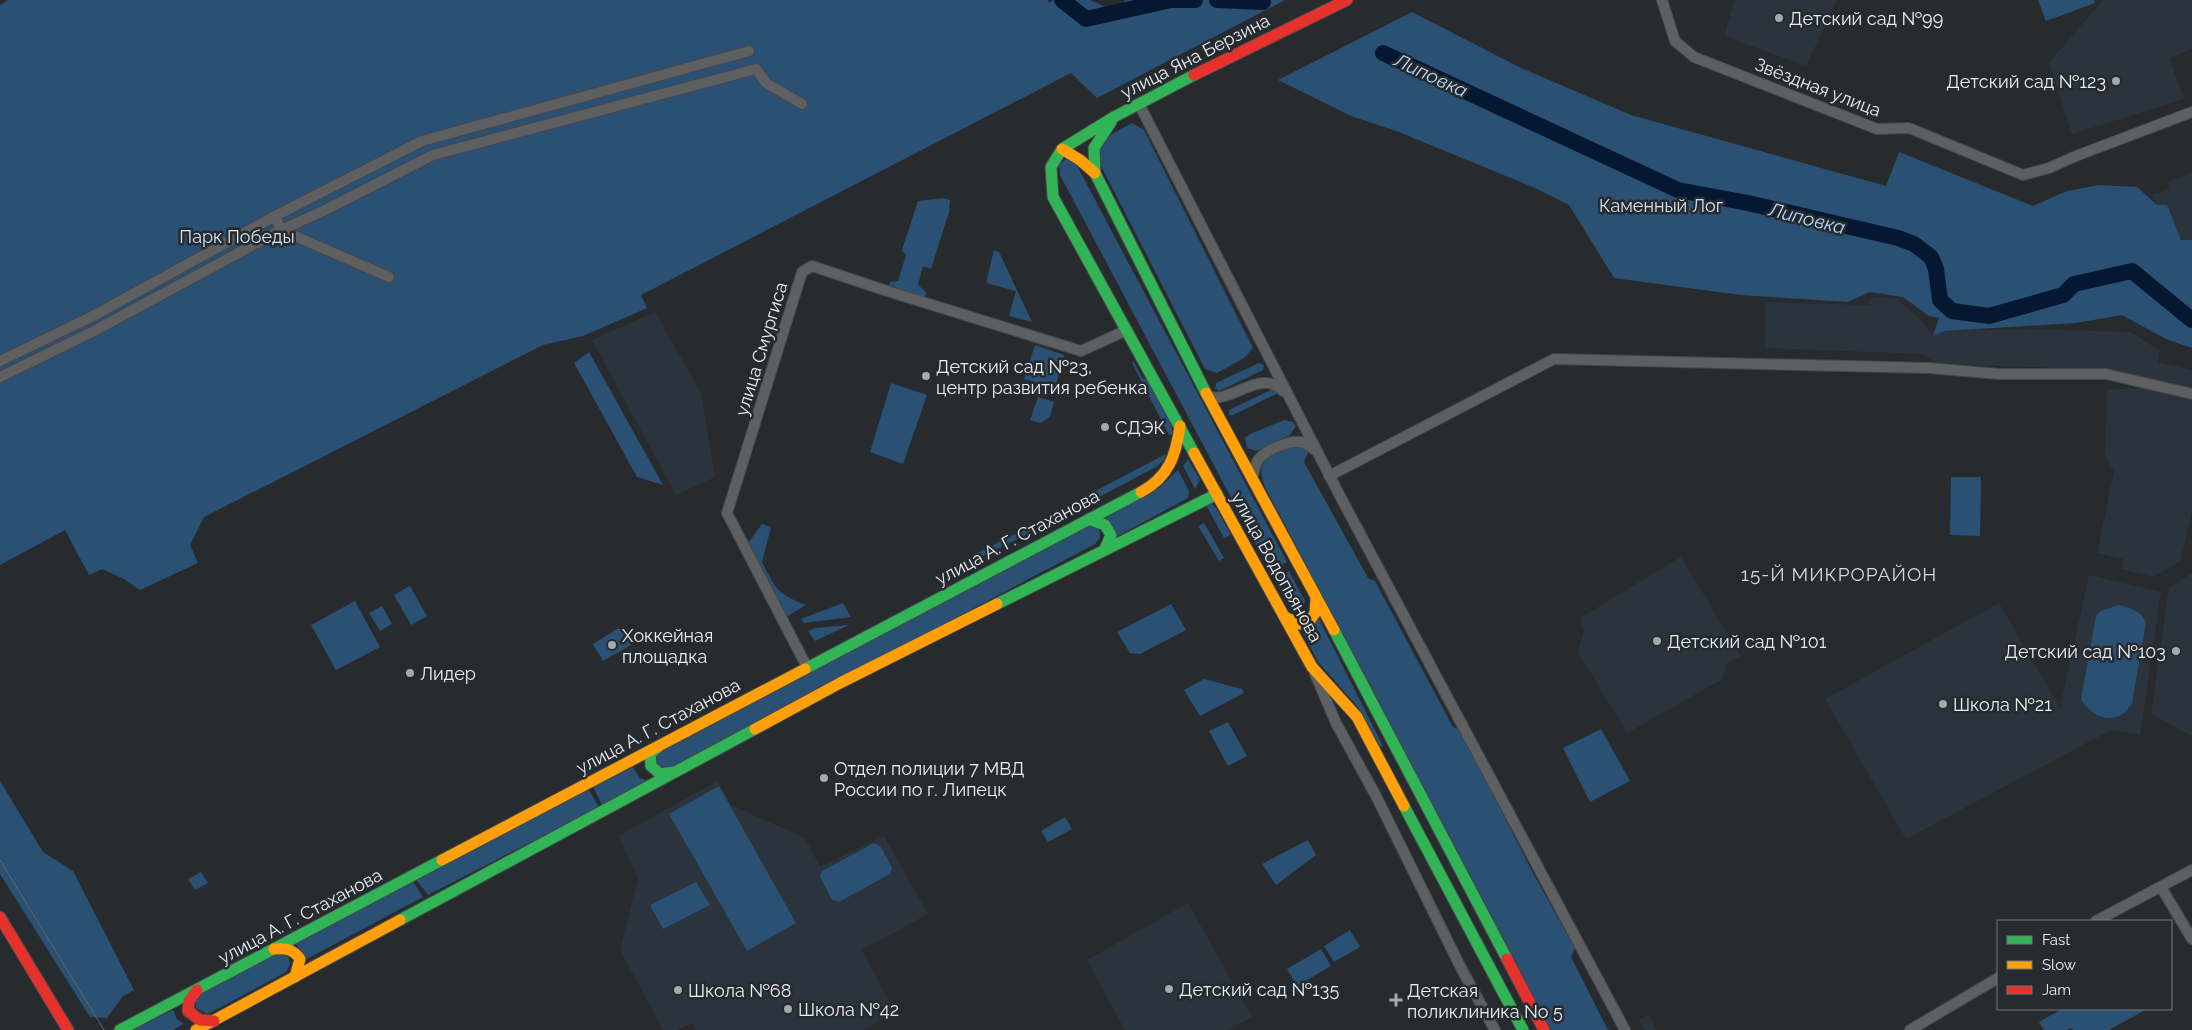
<svg xmlns="http://www.w3.org/2000/svg" width="2192" height="1030" font-family="Raleway,sans-serif">
<style>
.built{fill:#2b333c}
.green{fill:#2a5074}
.lines{fill:none;stroke-linecap:round;stroke-linejoin:round}
.river{stroke:#041931;stroke-width:16}
.street-casing{stroke:#45474a;stroke-width:12}
.fast-casing{stroke:#45474a;stroke-width:13}
.slow-casing{stroke:#45474a;stroke-width:13}
.jam-casing{stroke:#45474a;stroke-width:13}
.street{stroke:#5e5f61;stroke-width:10}
.fast{stroke:#30b455;stroke-width:11}
.slow{stroke:#ff9f0a;stroke-width:11}
.jam{stroke:#e5322d;stroke-width:11}
.tram{stroke:#64666a;stroke-width:1}
.poi-dot{fill:#a6a9ac;stroke:#262b30;stroke-width:2}
.labels{text-anchor:middle;dominant-baseline:central;stroke-width:5;stroke-linejoin:round;paint-order:stroke}
.poi-label{font-size:18px;fill:#eaedf0;stroke:#262b30;text-anchor:start}
.street-label{font-size:18px;fill:#eaedf0;stroke:#262b30}
.park-label{font-size:18px;fill:#d2e1f0;stroke:#262b30}
.water-label{font-size:19px;font-style:italic;fill:#b9d8f6;stroke:#262b30}
.neighbourhood-label{font-size:19px;letter-spacing:1px;fill:#d2d8de;stroke:#262b30}
</style>
<rect width="100%" height="100%" fill="#282b2e"/>
<g class="built">
<path d="M 1735,0 L 1837,0 L 1806,66 L 1724,36 Z"/>
<path d="M 2103,0 L 2192,0 L 2192,49 L 2169,58 L 2184,99 L 2072,134 L 2049,63 Z"/>
<path d="M 2192,173 L 2192,239 L 2188,241 L 2180,240 L 2165,205 L 2156,205 L 2153,194 L 2169,190 L 2168,182 Z"/>
<path d="M 1871,297 L 1897,299 L 1920,319 L 1933,336 L 1945,331 L 2027,329 L 2131,332 L 2160,351 L 2158,362 L 2192,370 L 2192,389 L 2114,370 L 1944,364 L 1933,361 L 1923,354 L 1765,348 L 1765,302 L 1869,305 Z"/>
<path d="M 655,312 L 701,393 L 715,477 L 676,495 L 592,340 Z"/>
<path d="M 2144,388 L 2192,400 L 2192,512 L 2181,560 L 2154,577 L 2121,569 L 2123,559 L 2097,553 L 2114,472 L 2105,455 L 2107,390 Z"/>
<path d="M 1681,557 L 1741,656 L 1726,664 L 1723,679 L 1627,733 L 1578,652 L 1584,630 L 1580,618 Z"/>
<path d="M 2192,573 L 2192,734 L 2190,735 L 2151,714 L 2169,588 Z"/>
<path d="M 2089,575 L 2161,592 L 2140,735 L 2111,730 L 1906,839 L 1825,699 L 1999,603 L 2060,708 Z"/>
<path d="M 718,781 L 731,805 L 805,838 L 820,867 L 884,836 L 928,914 L 862,950 L 895,1013 L 863,1030 L 697,1030 L 692,1023 L 678,1030 L 663,1030 L 620,950 L 638,878 L 618,836 Z"/>
<path d="M 1188,903 L 1252,1017 L 1227,1030 L 1125,1030 L 1087,960 Z"/>
<path d="M 1649,1015 L 1657,1030 L 1645,1030 L 1639,1020 Z"/>
</g>
<g class="green">
<path d="M 8,0 L 1047,0 L 1050,3 L 1053,0 L 1090,0 L 1108,8 L 1121,5 L 1125,0 L 1285,0 L 1097,98 L 1071,73 L 641,295 L 647,308 L 583,336 L 543,345 L 204,517 L 190,545 L 198,563 L 140,590 L 124,579 L 102,569 L 89,575 L 65,530 L 0,565 L 0,5 Z"/>
<path d="M 2038,0 L 2094,0 L 2095,3 L 2046,21 Z"/>
<path d="M 1412,12 L 1521,68 L 1631,115 L 1886,186 L 1899,152 L 2033,206 L 2067,191 L 2099,185 L 2137,187 L 2157,205 L 2167,205 L 2181,240 L 2192,240 L 2192,348 L 2166,339 L 2122,315 L 2076,323 L 1945,331 L 1933,336 L 1939,318 L 1929,316 L 1903,297 L 1870,292 L 1848,302 L 1741,295 L 1614,278 L 1569,205 L 1535,188 L 1399,132 L 1351,116 L 1278,80 Z"/>
<path d="M 1132,123 L 1144,130 L 1253,348 L 1244,358 L 1217,373 L 1205,369 L 1098,160 L 1101,144 L 1112,134 Z"/>
<path d="M 1068,158 L 1074,160 L 1287,562 L 1270,571 L 1060,175 L 1059,164 Z"/>
<path d="M 943,198 L 950,200 L 949,212 L 931,269 L 923,266 L 918,285 L 926,292 L 925,297 L 889,286 L 890,282 L 898,281 L 906,255 L 902,250 L 918,201 Z"/>
<path d="M 994,250 L 999,252 L 1032,322 L 1009,316 L 1016,291 L 986,283 Z"/>
<path d="M 1035,345 L 1064,355 L 1055,388 L 1024,379 Z"/>
<path d="M 589,352 L 663,485 L 637,477 L 574,363 Z"/>
<path d="M 1134,362 L 1142,378 L 1148,380 L 1171,425 L 1173,434 L 1169,435 L 1132,363 Z"/>
<path d="M 1259,363 L 1264,365 L 1263,370 L 1219,391 L 1215,388 L 1216,383 Z"/>
<path d="M 891,383 L 927,395 L 903,464 L 870,452 Z"/>
<path d="M 1273,389 L 1278,393 L 1233,415 L 1229,415 L 1229,410 Z"/>
<path d="M 1038,397 L 1054,402 L 1050,417 L 1040,423 L 1030,420 Z"/>
<path d="M 1284,420 L 1293,422 L 1296,426 L 1290,435 L 1256,451 L 1247,448 L 1245,438 L 1250,434 Z"/>
<path d="M 1295,445 L 1304,447 L 1308,452 L 1304,462 L 1368,578 L 1375,581 L 1453,727 L 1460,730 L 1534,875 L 1575,948 L 1571,957 L 1608,1030 L 1551,1030 L 1265,487 C 1253,457 1272,456 1295,445 Z"/>
<path d="M 1166,454 L 1163,461 L 1156,467 L 1099,497 L 1096,495 L 1096,491 L 1099,489 Z"/>
<path d="M 1188,459 L 1200,480 L 1195,489 L 1183,466 Z"/>
<path d="M 1178,470 L 1189,491 L 1188,498 L 1116,537 L 1105,516 L 1160,487 Z"/>
<path d="M 1951,477 L 1981,477 L 1980,536 L 1950,535 Z"/>
<path d="M 1079,502 L 1083,504 L 1082,507 L 969,563 L 965,559 Z"/>
<path d="M 1210,502 L 1216,508 L 1231,535 L 1224,538 L 1206,505 Z"/>
<path d="M 1204,523 L 1224,558 L 1219,561 L 1198,526 Z"/>
<path d="M 762,524 L 771,527 L 762,562 C 776,589 777,594 806,605 L 786,617 L 748,543 Z"/>
<path d="M 1095,525 L 1100,532 L 1100,538 L 1095,544 L 671,768 L 659,767 L 655,763 L 659,751 L 1079,529 Z"/>
<path d="M 1289,571 L 1305,601 C 1298,630 1279,587 1274,579 Z"/>
<path d="M 410,586 L 427,616 L 411,625 L 394,595 Z"/>
<path d="M 355,601 L 380,647 L 336,670 L 311,625 Z"/>
<path d="M 843,603 L 851,617 L 804,623 L 801,619 Z"/>
<path d="M 1171,604 L 1186,630 L 1140,654 L 1130,653 L 1117,632 Z"/>
<path d="M 2119,605 C 2131,608 2142,611 2146,623 L 2132,703 C 2119,727 2093,720 2081,699 L 2096,616 L 2101,611 Z"/>
<path d="M 382,606 L 392,624 L 380,631 L 369,613 Z"/>
<path d="M 1319,619 L 1383,746 L 1380,747 L 1357,706 L 1318,662 L 1301,629 Z"/>
<path d="M 849,625 L 815,641 L 808,631 L 815,628 Z"/>
<path d="M 620,627 L 623,628 L 631,645 L 603,661 L 593,644 Z"/>
<path d="M 1204,679 L 1242,689 L 1244,693 L 1200,716 L 1184,690 Z"/>
<path d="M 1228,722 L 1247,756 L 1228,766 L 1209,731 Z"/>
<path d="M 1601,729 L 1630,781 L 1590,802 L 1563,748 Z"/>
<path d="M 631,765 L 640,778 L 647,781 L 602,805 L 592,785 Z"/>
<path d="M 0,781 L 43,852 L 73,871 L 134,990 L 123,996 L 107,1018 L 90,1017 L 0,874 Z"/>
<path d="M 719,786 L 796,923 L 747,951 L 669,814 Z"/>
<path d="M 587,787 L 599,807 L 428,895 L 415,878 Z"/>
<path d="M 1065,817 L 1072,829 L 1048,842 L 1041,831 Z"/>
<path d="M 1308,840 L 1316,855 L 1276,885 L 1262,864 Z"/>
<path d="M 874,843 L 881,847 L 892,868 L 890,874 L 839,902 L 832,900 L 820,877 L 822,871 Z"/>
<path d="M 201,872 L 208,883 L 195,890 L 188,879 Z"/>
<path d="M 412,880 L 423,897 L 303,961 L 303,954 L 296,944 Z"/>
<path d="M 696,882 L 710,905 L 663,929 L 650,905 Z"/>
<path d="M 1350,930 L 1360,947 L 1334,962 L 1324,946 Z"/>
<path d="M 1321,949 L 1331,966 L 1297,986 L 1287,969 Z"/>
<path d="M 274,951 L 288,954 L 290,964 L 286,972 L 208,1014 L 196,1008 L 195,998 Z"/>
<path d="M 2062,1009 L 2147,1009 L 2109,1030 L 2073,1030 L 2071,1028 L 2067,1030 L 2044,1030 L 2039,1022 Z"/>
<path d="M 173,1010 L 177,1019 L 184,1024 L 173,1030 L 132,1030 Z"/>
</g>
<g class="lines">
<g class="river">
<path d="M 1062,0 L 1086,19 L 1171,0 L 1195,0"/>
<path d="M 1217,0 L 1263,2"/>
<path d="M 1383,53 L 1678,190 L 1748,203 L 1898,238 L 1914,244 L 1931,257 L 1936,269 L 1940,300 L 1952,311 L 1989,316 L 2063,295 L 2074,284 L 2132,271 L 2192,320"/>
</g>
<defs>
<g id="street">
<path d="M 1662,0 L 1675,41 L 1694,57 L 1877,129 L 1909,128 L 2023,175 L 2049,168 L 2076,156 L 2192,112"/>
<path d="M 1139,104 L 1340,496 L 1625,1030"/>
<path d="M 275,216 L 422,141 L 749,51"/>
<path d="M 0,361 L 93,316 L 275,216 L 281,230 L 389,277"/>
<path d="M 0,377 L 94,331 L 281,230 L 321,212 L 433,155 L 756,69 L 766,83 L 802,104"/>
<path d="M 1207,396 C 1232,405 1260,367 1283,391"/>
<path d="M 1329,476 L 1554,359 L 1929,368 L 1999,374 L 2106,374 L 2192,394"/>
<path d="M 1252,479 C 1254,473 1255,465 1258,460 C 1265,450 1289,440 1301,442 C 1306,443 1311,448 1315,450"/>
<path d="M 807,667 L 727,513 L 802,272 L 812,266 L 884,290 L 1081,351 L 1127,330"/>
<path d="M 1315,674 L 1336,723 L 1376,796 L 1462,970 L 1495,1030"/>
<path d="M 2161,887 L 2192,939"/>
<path d="M 2096,921 L 2192,870"/>
<path d="M 1910,1030 L 1998,978"/>
</g>
<g id="fast">
<path d="M 1194,75 L 1114,117 L 1062,149 L 1051,167 L 1053,197 L 1194,453"/>
<path d="M 1111,122 L 1094,148 L 1095,173 L 1206,393"/>
<path d="M 1089,519 L 1105,525 L 1111,535 L 1105,549"/>
<path d="M 997,604 L 1217,494"/>
<path d="M 1334,630 L 1507,959"/>
<path d="M 805,669 L 1141,492"/>
<path d="M 658,747 L 650,754 L 651,766 L 660,774 L 673,772"/>
<path d="M 1404,806 L 1523,1030"/>
<path d="M 400,920 L 755,729"/>
<path d="M 120,1030 L 442,860"/>
</g>
<g id="slow">
<path d="M 1062,149 L 1080,160 L 1095,173"/>
<path d="M 1206,393 L 1334,630"/>
<path d="M 1194,453 L 1312,667 L 1357,717 L 1404,806"/>
<path d="M 1141,492 C 1169,477 1176,455 1180,426"/>
<path d="M 1285,617 L 1299,624 L 1309,622 L 1315,613 L 1316,598"/>
<path d="M 755,729 L 840,683 L 997,604"/>
<path d="M 442,860 L 805,669"/>
<path d="M 274,949 C 286,948 293,949 300,959 L 295,977"/>
<path d="M 196,1030 L 400,920"/>
</g>
<g id="jam">
<path d="M 1194,75 L 1347,0"/>
<path d="M 0,917 L 68,1030"/>
<path d="M 1507,959 L 1544,1030"/>
<path d="M 197,990 L 189,1001 L 188,1011 L 200,1020 L 214,1021"/>
</g>
</defs>
<use href="#street" class="street-casing"/>
<use href="#fast" class="fast-casing"/>
<use href="#slow" class="slow-casing"/>
<use href="#jam" class="jam-casing"/>
<use href="#street" class="street"/>
<use href="#fast" class="fast"/>
<use href="#slow" class="slow"/>
<use href="#jam" class="jam"/>
<path class="tram" d="M 0,860 L 104,1030"/>
</g>
<g class="poi-dot">
<circle cx="1779" cy="18" r="5"/>
<circle cx="2116" cy="81" r="5"/>
<circle cx="926" cy="376" r="5"/>
<circle cx="1105" cy="427" r="5"/>
<circle cx="1657" cy="641" r="5"/>
<circle cx="612" cy="645" r="5"/>
<circle cx="2176" cy="651" r="5"/>
<circle cx="410" cy="673" r="5"/>
<circle cx="1943" cy="704" r="5"/>
<circle cx="824" cy="778" r="5"/>
<circle cx="1169" cy="989" r="5"/>
<circle cx="678" cy="990" r="5"/>
<path d="M1393.5 992.5h5v5h5v5h-5v5h-5v-5h-5v-5h5z"/>
<circle cx="788" cy="1009" r="5"/>
</g>
<g class="labels">
<g class="poi-label">
<text x="1789" y="18">Детский сад №99</text>
<text x="2106" y="81" text-anchor="end">Детский сад №123</text>
<text x="936" y="366">Детский сад №23,<tspan x="936" dy="21">центр развития ребенка</tspan></text>
<text x="1115" y="427">СДЭК</text>
<text x="622" y="635">Хоккейная<tspan x="622" dy="21">площадка</tspan></text>
<text x="1667" y="641">Детский сад №101</text>
<text x="2166" y="651" text-anchor="end">Детский сад №103</text>
<text x="420" y="673">Лидер</text>
<text x="1953" y="704">Школа №21</text>
<text x="834" y="768">Отдел полиции 7 МВД<tspan x="834" dy="21">России по г. Липецк</tspan></text>
<text x="1179" y="989">Детский сад №135</text>
<text x="688" y="990">Школа №68</text>
<text x="1407" y="990">Детская<tspan x="1407" dy="21">поликлиника No 5</tspan></text>
<text x="798" y="1009">Школа №42</text>
</g>
<g class="street-label">
<text transform="translate(1195 56) rotate(-27)">улица Яна Берзина</text>
<text transform="translate(1818 87) rotate(21)">Звёздная улица</text>
<text transform="translate(761 349) rotate(-73)">улица Смургиса</text>
<text transform="translate(1017 537) rotate(-28)">улица А. Г. Стаханова</text>
<text transform="translate(1277 567) rotate(61)">улица Водопьянова</text>
<text transform="translate(658 726) rotate(-28)">улица А. Г. Стаханова</text>
<text transform="translate(300 916) rotate(-28)">улица А. Г. Стаханова</text>
</g>
<g class="park-label">
<text x="1661" y="205">Каменный Лог</text>
<text x="237" y="236">Парк Победы</text>
</g>
<g class="water-label">
<text transform="translate(1431 75) rotate(25)">Липовка</text>
<text transform="translate(1807 218) rotate(14)">Липовка</text>
</g>
<g class="neighbourhood-label">
<text x="1839" y="574">15-Й МИКРОРАЙОН</text>
</g>
</g>
<rect x="1997" y="920" width="175" height="90" fill="#262b30" stroke="#74797d"/>
<rect x="2007" y="936" width="25" height="8" fill="#30b455" stroke="#74797d"/>
<text x="2042" y="945" font-size="15" fill="#eaedf0">Fast</text>
<rect x="2007" y="961" width="25" height="8" fill="#ff9f0a" stroke="#74797d"/>
<text x="2042" y="970" font-size="15" fill="#eaedf0">Slow</text>
<rect x="2007" y="986" width="25" height="8" fill="#e5322d" stroke="#74797d"/>
<text x="2042" y="995" font-size="15" fill="#eaedf0">Jam</text>
</svg>
